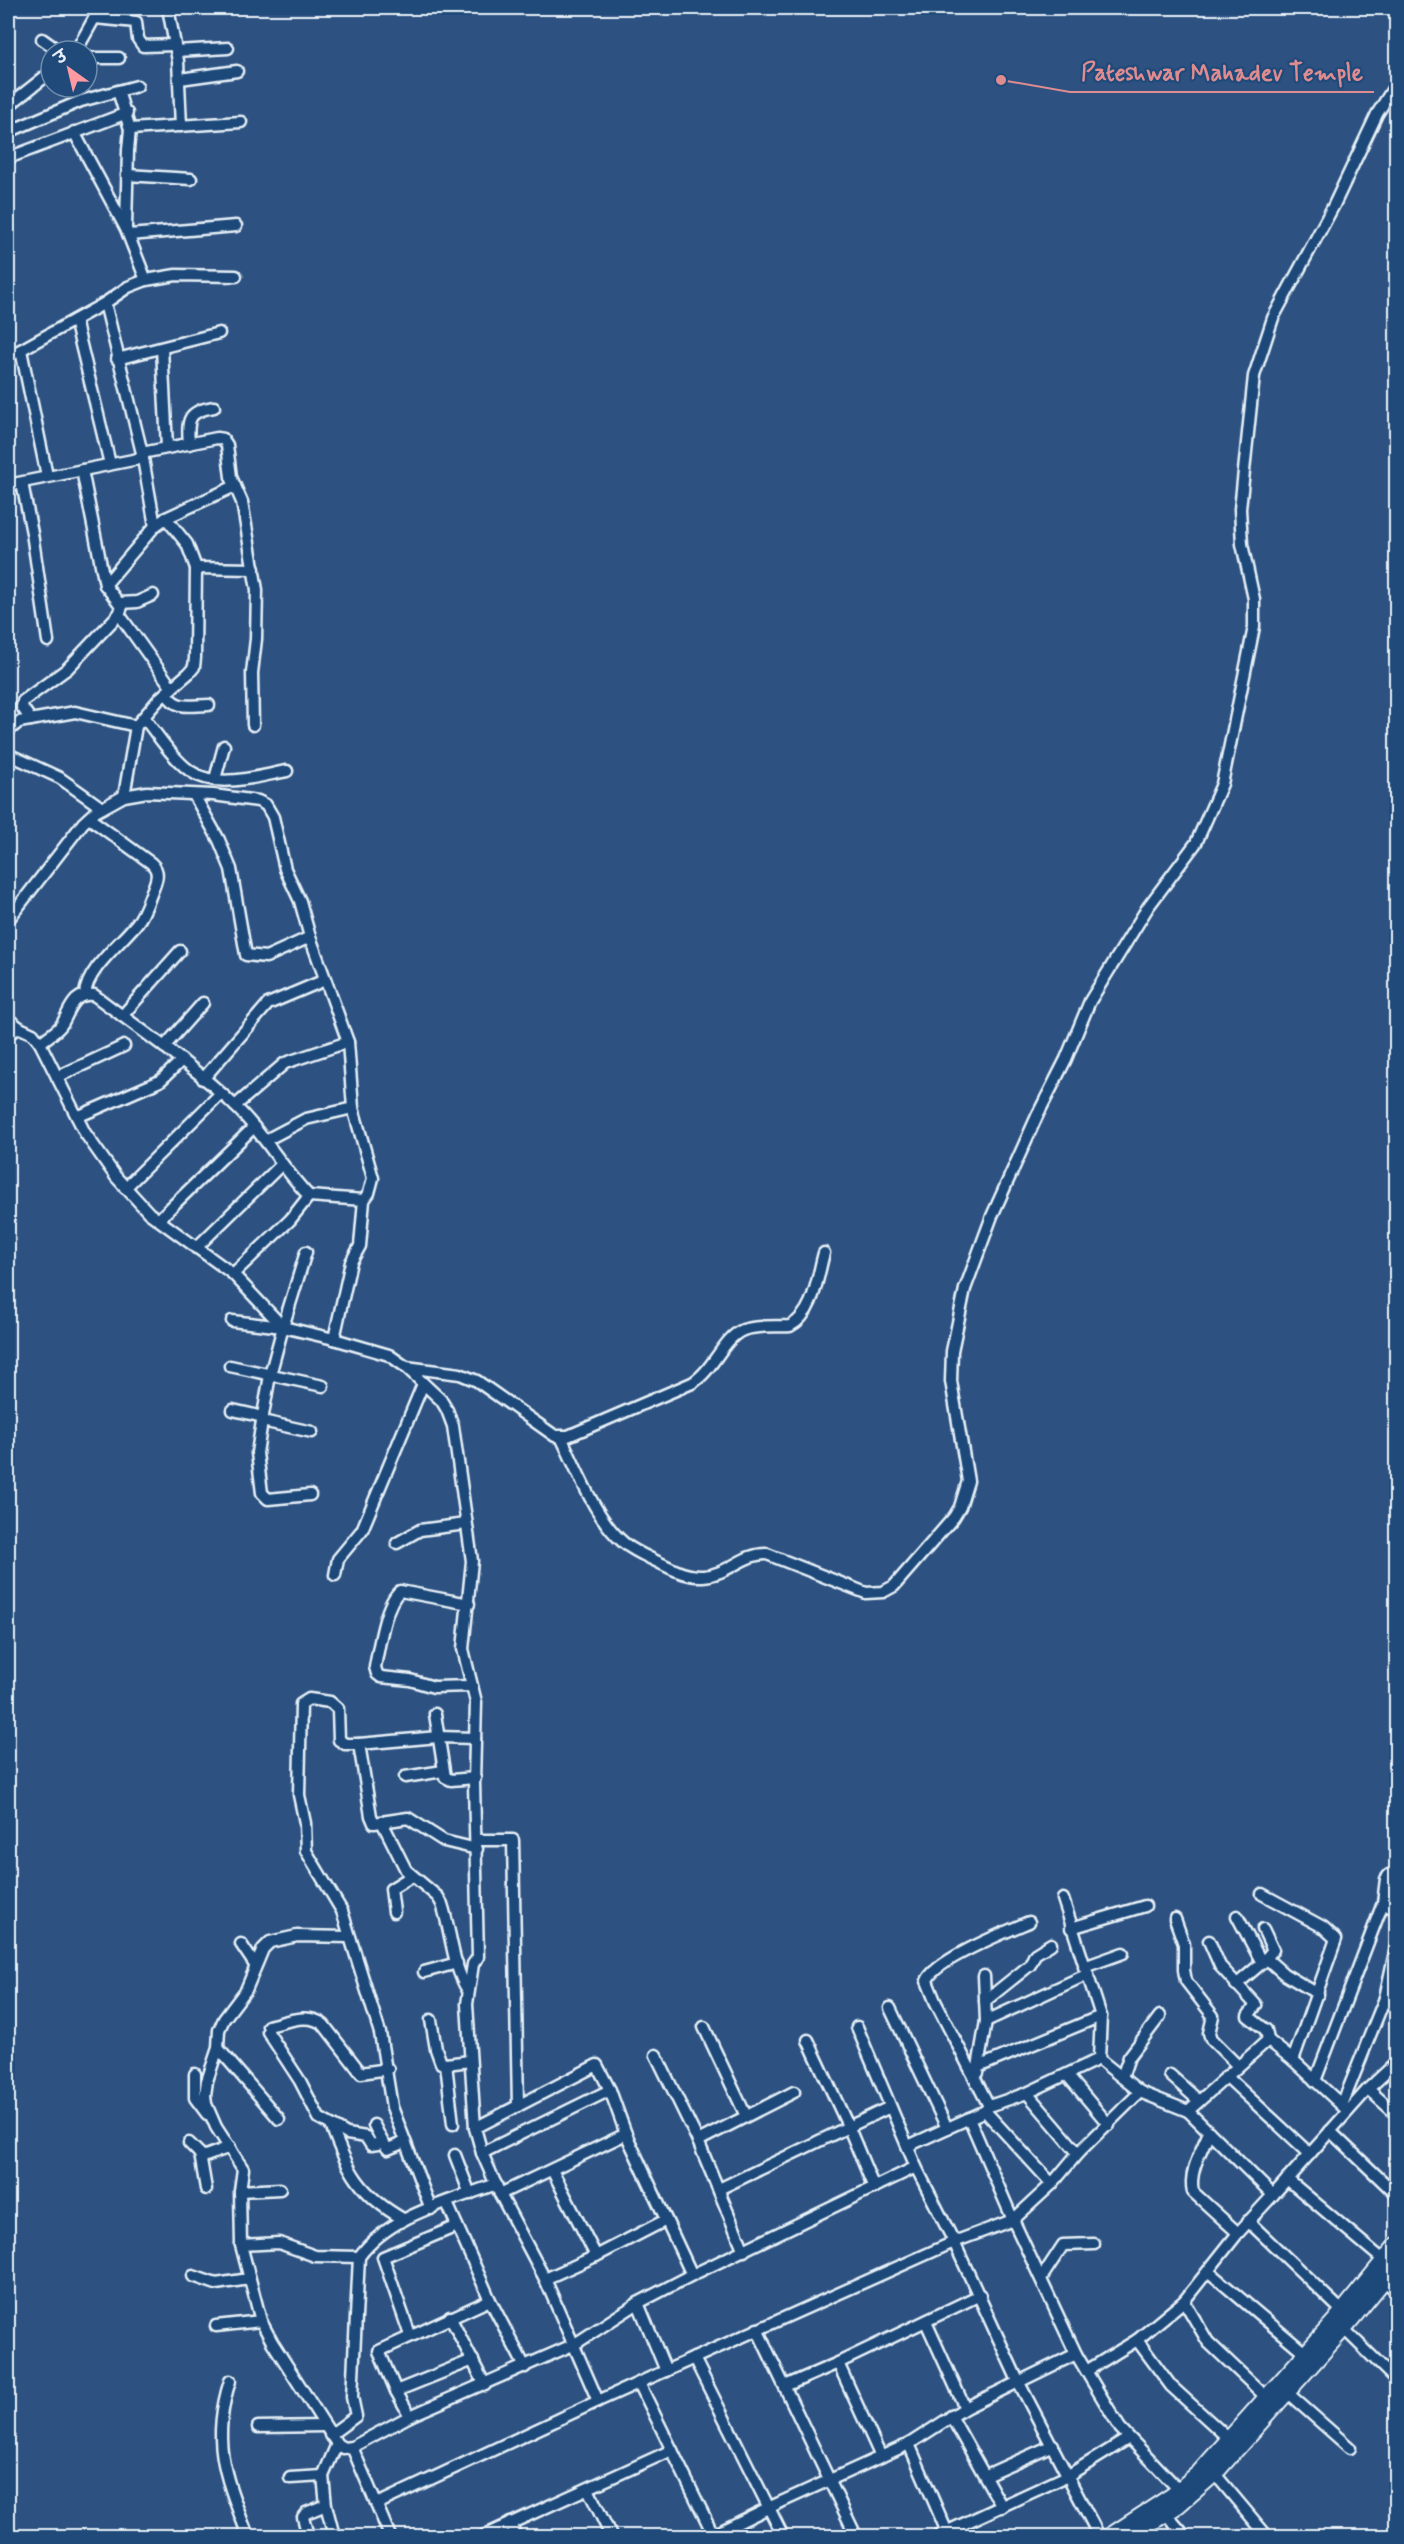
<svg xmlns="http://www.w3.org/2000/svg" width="1404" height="2544" font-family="Mynerve,'Playpen Sans Deva',sans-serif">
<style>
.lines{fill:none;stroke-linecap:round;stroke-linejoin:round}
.minor-casing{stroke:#e8f1f8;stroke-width:15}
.tertiary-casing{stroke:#e8f1f8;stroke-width:18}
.minor{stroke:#1f4a7a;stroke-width:10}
.tertiary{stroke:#1f4a7a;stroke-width:14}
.leader{fill:none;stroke:#df8c90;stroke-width:2}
.callout-dot{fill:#df8c90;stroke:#1f4a7a;stroke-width:2}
.callout-label{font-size:24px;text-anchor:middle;font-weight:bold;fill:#df8c90;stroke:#1f4a7a;stroke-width:4.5;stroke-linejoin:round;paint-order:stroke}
</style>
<rect width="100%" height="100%" fill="#2d5282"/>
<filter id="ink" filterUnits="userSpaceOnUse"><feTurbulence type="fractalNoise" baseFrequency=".0167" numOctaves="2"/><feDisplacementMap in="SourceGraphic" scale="12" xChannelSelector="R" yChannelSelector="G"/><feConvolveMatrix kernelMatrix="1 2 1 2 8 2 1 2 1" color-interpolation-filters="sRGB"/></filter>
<g filter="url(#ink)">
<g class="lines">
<defs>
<g id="minor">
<path d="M 168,8 L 178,61 L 181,126"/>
<path d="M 95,18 L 136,22 L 138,39 L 143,46 L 174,45"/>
<path d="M 42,39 L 59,51"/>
<path d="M 76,51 L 100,8"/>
<path d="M 176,51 L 228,48"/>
<path d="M 87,58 L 119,58"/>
<path d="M 180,79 L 237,71"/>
<path d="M 118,91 L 130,129 L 128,150 L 126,226"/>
<path d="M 8,106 L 51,72"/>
<path d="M 130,129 L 241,122"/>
<path d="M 8,132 L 81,101 L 137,86"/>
<path d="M 74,132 L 126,229 L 146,280"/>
<path d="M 8,158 L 127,113"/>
<path d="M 127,175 L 191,179"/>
<path d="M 129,235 L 236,226"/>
<path d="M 105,303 L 142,453 L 155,526"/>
<path d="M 75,320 L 110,464"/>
<path d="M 162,348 L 167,447"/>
<path d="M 21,350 L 47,476"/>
<path d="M 8,357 L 105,303 L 128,287 L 146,280 L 176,275 L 236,276"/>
<path d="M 117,359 L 219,333"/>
<path d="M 189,444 C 187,419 188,411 214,407"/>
<path d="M 142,453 L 217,438 L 223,439 L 227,445 L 231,477 L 242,502 L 257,590 L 256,639 L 252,673 L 253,725"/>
<path d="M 22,483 L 32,533 L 48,641"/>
<path d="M 8,485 L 143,458"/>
<path d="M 196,568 L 254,569"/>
<path d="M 105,585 L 155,526 L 166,518 L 235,486"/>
<path d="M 120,603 L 137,602 L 153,595"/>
<path d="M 119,614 L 172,688"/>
<path d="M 166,693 C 177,711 190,705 209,705"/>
<path d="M 144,718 C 158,735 172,758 190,771 C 217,790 258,776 287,771"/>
<path d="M 31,720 L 22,707 L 23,701 L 67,669 L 119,614 L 122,607 L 105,585 L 82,470"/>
<path d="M 136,726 L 160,698 L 189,673 L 194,667 L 195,658 L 196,568 L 187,544 L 166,518"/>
<path d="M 8,731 L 19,722 L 75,712 L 136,726 L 124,796"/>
<path d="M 8,759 L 10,755 L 60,778 L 102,808"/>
<path d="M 215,779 L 224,746"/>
<path d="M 194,795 L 219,840 L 231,869 L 246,955 L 266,957 L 310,937"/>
<path d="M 8,920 L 83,823 L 95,812 L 124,796 L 147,792 L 213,795 L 258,801 L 266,805 L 273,817 L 285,869 L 300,901 L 310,937 L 348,1042 L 353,1108 L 306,1119 L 266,1140"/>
<path d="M 85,995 C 86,970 121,943 137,923 C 145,913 148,901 153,889 C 157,879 160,871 151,863 L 89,818"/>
<path d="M 122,1016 L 180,951"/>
<path d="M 8,1019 L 20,1028"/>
<path d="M 8,1033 L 20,1028 L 33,1034 L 40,1043 L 85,1133 L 116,1177 L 149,1213 L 233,1274 L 283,1327 L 270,1375 L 262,1421 L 312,1432"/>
<path d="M 40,1043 C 47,1037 58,1031 62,1024 C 70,1011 73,992 94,995 C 142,1031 193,1065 236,1107 C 264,1134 282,1168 309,1196 L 290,1220 L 233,1274"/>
<path d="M 164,1047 L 203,1003"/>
<path d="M 57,1077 L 124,1046"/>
<path d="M 203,1079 L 268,1004 L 325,980"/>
<path d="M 235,1106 L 285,1063 L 348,1042"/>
<path d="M 77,1117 L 160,1081 L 182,1060"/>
<path d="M 125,1188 L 220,1094"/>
<path d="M 309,1196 L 364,1200"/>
<path d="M 159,1219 L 254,1127"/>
<path d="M 196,1248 L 281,1165"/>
<path d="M 232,1321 L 283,1327 L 334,1339 L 389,1355 L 406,1367 L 441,1400 L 447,1410 L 453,1426 L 472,1561 L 463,1649 L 476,1702 L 474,1782 L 478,1957 L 473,1964 L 467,2004 L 475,2128 L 482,2153 L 500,2194 L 545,2279 L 598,2401"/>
<path d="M 283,1327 L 306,1252"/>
<path d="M 334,1339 L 351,1262 L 360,1246 L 364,1200 L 369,1193 L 373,1178 L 353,1108"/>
<path d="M 230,1366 L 323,1386"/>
<path d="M 406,1367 L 460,1374 L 477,1381 L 555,1436 L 568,1436 L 692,1383 C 713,1371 723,1338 743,1330 C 756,1325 776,1327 790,1326 C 814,1314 817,1278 824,1253"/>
<path d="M 233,1410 L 263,1417"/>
<path d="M 262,1421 L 257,1453 L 262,1493 L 268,1499 L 310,1495"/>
<path d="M 561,1437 C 578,1471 595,1519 624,1543 C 635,1552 648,1557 660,1563 C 674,1570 687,1577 703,1576 C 728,1575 743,1553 767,1554 L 866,1593 L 883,1592 L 894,1586 L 954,1517 L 960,1507 L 968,1481 L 951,1381 L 952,1351 L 965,1289 L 992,1216 L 1037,1116 L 1066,1059 L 1090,1001 L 1148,907 L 1196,843 L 1222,784 L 1254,627 L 1254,599 L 1242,544 L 1240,509 L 1254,376 L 1273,318 L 1334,205 L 1377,114 L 1396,84"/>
<path d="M 397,1543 L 420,1530 L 466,1524"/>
<path d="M 335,1575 L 338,1559 L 362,1530 L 423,1384"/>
<path d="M 469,1604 L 400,1591 C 385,1603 379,1647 375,1667 L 377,1674 L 381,1677 L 410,1680 L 434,1687 L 472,1686"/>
<path d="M 435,1714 L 445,1777 L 451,1780 L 475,1778"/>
<path d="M 359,1744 L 438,1737 L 475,1738"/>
<path d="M 405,1777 L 443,1771"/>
<path d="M 382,1822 L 406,1870 L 438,1897 L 442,1904 C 451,1931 452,1964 467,1989"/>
<path d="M 477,1840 L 513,1840 L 518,2106"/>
<path d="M 1262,1894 L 1323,1927 L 1336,1939 L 1293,2060"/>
<path d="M 1063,1899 L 1101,2016 L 1099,2059"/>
<path d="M 1383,1903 L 1396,1910"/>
<path d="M 394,1912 L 391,1889 L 412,1876"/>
<path d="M 1237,1916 L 1262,1963"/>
<path d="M 1175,1919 L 1184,1944 L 1184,1970 L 1186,1981 L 1213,2016 L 1209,2033 L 1211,2039 L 1238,2066"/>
<path d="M 1071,1928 L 1145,1906"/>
<path d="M 350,1937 L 297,1936 L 270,1942 L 263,1949 L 246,1990 L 224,2019 L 219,2030 L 218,2048 L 207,2081 L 205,2095 L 206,2104 L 216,2127 L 243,2169 L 240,2191 L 241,2245 L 261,2321 L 272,2342 L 337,2444 L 343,2448 L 352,2447 L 410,2416 L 575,2344 L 638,2303 L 692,2275 L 916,2167 L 954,2242 L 1013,2220 L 1052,2184 L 1078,2153 L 1140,2092 L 1188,2111 L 1273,2195 L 1238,2233 L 1184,2301 L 1137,2340 L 1088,2370"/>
<path d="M 1209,1941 L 1220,1966 L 1256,2005 L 1248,2016 L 1266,2030 L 1268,2040"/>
<path d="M 241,1944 L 255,1965"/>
<path d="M 1267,1959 L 1284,1974 L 1318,1994"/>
<path d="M 1084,1967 L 1123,1953"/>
<path d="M 424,1972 L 457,1963"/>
<path d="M 1236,1985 L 1262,1963 L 1273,1950 L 1263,1929"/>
<path d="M 1385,1998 L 1396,2007"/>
<path d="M 985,2001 L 1030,1965 L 1035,1954 L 1051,1944"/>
<path d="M 890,2008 L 947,2128"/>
<path d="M 431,2020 L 436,2049 L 441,2063 L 446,2064 L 470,2061"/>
<path d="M 986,2021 L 1088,1974"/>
<path d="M 268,2026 C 287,2022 308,2012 324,2025 L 361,2073 L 388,2069"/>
<path d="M 704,2027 L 746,2116"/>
<path d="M 857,2027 L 916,2167"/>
<path d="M 268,2032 L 300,2081 L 319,2118 L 347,2134 L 366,2137 L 371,2145 L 383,2143 L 388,2149 L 405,2142"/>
<path d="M 808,2040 L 849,2128 L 874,2188"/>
<path d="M 218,2048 L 279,2119"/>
<path d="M 656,2055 L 698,2141 L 744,2251"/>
<path d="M 446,2064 L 453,2124"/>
<path d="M 978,2067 L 1101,2016"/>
<path d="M 977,2073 L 986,2021 L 984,1976"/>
<path d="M 195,2074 L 195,2098 L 207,2114"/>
<path d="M 1067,2075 L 1109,2125"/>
<path d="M 1170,2075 L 1199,2101"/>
<path d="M 1226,2076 L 1310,2154"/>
<path d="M 1122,2077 L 1129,2057 L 1160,2016"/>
<path d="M 1315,2081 L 1383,1903 L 1386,1879 L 1389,1875 L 1396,1873"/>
<path d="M 1368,2089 L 1396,2114"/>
<path d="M 1027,2093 L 1078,2153"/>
<path d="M 1342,2105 L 1385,1998 L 1396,1947"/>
<path d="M 989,2106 L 935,2001 L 927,1981 C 933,1961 1008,1931 1029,1922"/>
<path d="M 985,2111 L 1052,2184"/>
<path d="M 1188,2111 L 1268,2040 L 1293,2060 L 1348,2111"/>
<path d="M 969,2118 L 1013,2220 L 1076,2354 L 1120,2428 L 1183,2494"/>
<path d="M 331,2125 C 347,2170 360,2195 403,2219"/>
<path d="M 374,2125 L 383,2143"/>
<path d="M 475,2128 L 597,2065 L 610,2090 L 626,2134 L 692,2275"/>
<path d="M 1330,2131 L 1396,2194"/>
<path d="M 1209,2132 C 1202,2150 1188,2172 1193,2192 L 1238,2233"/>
<path d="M 698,2141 L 794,2092"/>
<path d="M 189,2143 L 203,2157 L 230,2147"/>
<path d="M 908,2146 L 985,2111 L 989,2106 L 1027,2093 L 1099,2059 L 1140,2092"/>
<path d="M 482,2153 L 610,2090"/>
<path d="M 200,2154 L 206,2189"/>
<path d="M 455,2155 L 470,2194"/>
<path d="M 552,2170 L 596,2256"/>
<path d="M 1287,2179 L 1388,2264"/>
<path d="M 719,2189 L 890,2107"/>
<path d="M 240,2191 L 280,2189"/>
<path d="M 500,2194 L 626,2134"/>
<path d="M 1273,2195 L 1368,2089 L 1396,2063"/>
<path d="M 447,2203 L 490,2300 L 525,2367"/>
<path d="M 431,2209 L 392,2107 L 380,2033 L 342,1911 L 306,1851 L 305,1823 L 299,1795 L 301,1704 L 309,1699 L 330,1702 L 338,1709 L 339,1740 L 345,1744 L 359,1744 L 371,1816 L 374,1823 L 408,1818 L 444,1841 L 477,1849"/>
<path d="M 1248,2221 L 1342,2311"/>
<path d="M 241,2245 L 279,2243 L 315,2256 L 359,2257"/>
<path d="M 1209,2272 L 1305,2353"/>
<path d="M 193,2276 L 216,2284 L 249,2279"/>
<path d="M 1042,2277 L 1063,2245 L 1094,2244"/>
<path d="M 545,2279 L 596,2256 L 666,2220"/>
<path d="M 1384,2280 L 1396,2291"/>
<path d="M 1184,2301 L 1208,2342 L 1266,2397"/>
<path d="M 638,2303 L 666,2371"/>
<path d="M 450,2317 L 485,2385"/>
<path d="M 926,2322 L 965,2408"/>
<path d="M 1339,2324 L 1396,2380"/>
<path d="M 216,2326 L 261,2321"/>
<path d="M 757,2329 L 856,2536"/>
<path d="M 410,2335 L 383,2257 L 457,2226"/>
<path d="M 1137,2340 L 1171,2386 L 1229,2439"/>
<path d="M 694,2358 L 783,2536"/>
<path d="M 838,2363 L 881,2457"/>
<path d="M 230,2381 C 210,2443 226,2478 248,2536"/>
<path d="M 639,2383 L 714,2536"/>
<path d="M 785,2386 L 838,2363 L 980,2295"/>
<path d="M 1282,2388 L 1350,2448"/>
<path d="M 396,2391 L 379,2351 L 490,2300"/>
<path d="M 410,2416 L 396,2391 L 473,2360"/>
<path d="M 951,2416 L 1002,2507"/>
<path d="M 258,2427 L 325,2426"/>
<path d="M 330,2435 L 356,2416 L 352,2397 L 359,2257 C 389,2215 449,2202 496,2184"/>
<path d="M 909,2444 L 947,2532"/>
<path d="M 352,2447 L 390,2536"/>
<path d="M 1215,2474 L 1267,2536"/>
<path d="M 986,2475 L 1053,2445"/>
<path d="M 290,2478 L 323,2476"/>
<path d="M 588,2489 L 611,2536"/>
<path d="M 377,2504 L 598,2401 L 954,2242 L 1018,2381 L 1099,2536"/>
<path d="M 1166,2514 L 1185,2536"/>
<path d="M 510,2523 L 516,2536"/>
<path d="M 308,2536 L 303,2517 L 306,2513 L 326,2505"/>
<path d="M 334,2536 L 326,2505 L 323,2476 L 337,2444"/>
<path d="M 483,2536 L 672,2450"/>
<path d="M 711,2536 L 768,2508 L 909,2444 L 965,2408 L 1076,2354"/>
<path d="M 937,2536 L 1067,2476 L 1129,2438"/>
</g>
<g id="tertiary">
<path d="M 1109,2536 L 1172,2495 L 1199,2472 L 1335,2320 L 1396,2245"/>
<path d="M 1132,2536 L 1178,2506 L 1215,2474 L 1344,2329 L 1396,2266"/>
</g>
</defs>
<use href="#minor" class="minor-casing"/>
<use href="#tertiary" class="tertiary-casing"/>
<use href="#minor" class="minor"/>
<use href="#tertiary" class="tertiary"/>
</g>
</g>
<path class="leader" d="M1001 80L1070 92H1374"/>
<circle class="callout-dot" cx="1001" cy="80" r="6"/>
<g class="callout-label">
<text x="1222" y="80">Pateshwar Mahadev Temple</text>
</g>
<rect width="1404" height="2544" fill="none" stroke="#1f4a7a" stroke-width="30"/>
<rect x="15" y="15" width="1374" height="2514" fill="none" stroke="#e8f1f8" stroke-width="2" filter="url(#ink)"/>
<g transform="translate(69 69) rotate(326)"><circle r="28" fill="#1f4a7a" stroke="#6f8dac" stroke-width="1.5"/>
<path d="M0-4.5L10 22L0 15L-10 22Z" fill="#ff9aa2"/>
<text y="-9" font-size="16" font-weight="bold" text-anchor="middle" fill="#e8f1f8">उ</text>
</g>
</svg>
